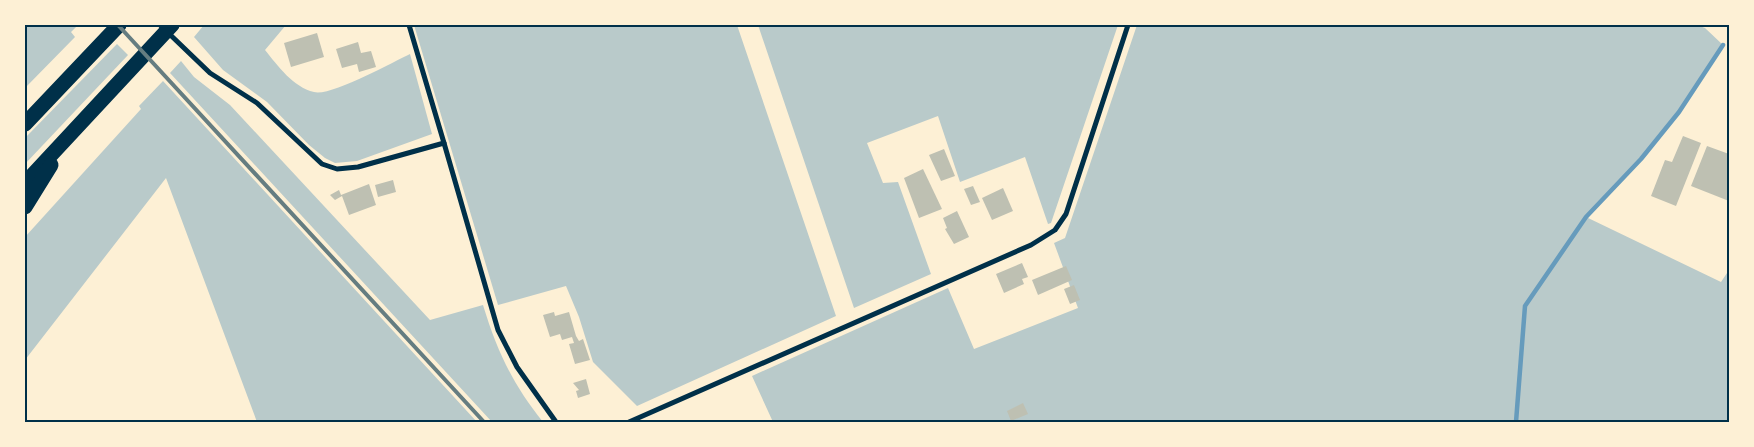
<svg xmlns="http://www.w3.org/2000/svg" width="1754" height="447" font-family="Lato,sans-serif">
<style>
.green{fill:#b9caca}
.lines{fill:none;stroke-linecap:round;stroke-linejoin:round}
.stream{stroke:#669bbc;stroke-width:4.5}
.building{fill:#bec0b2}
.minor{stroke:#003049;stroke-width:5}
.motorway{stroke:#003049;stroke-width:15}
.rail{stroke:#657d81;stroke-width:4}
.neatline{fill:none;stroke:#003049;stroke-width:2}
</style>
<rect width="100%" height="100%" fill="#fdf0d5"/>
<g class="green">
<path d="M 25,25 L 78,25 L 71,32 L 75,37 L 25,88 Z"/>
<path d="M 204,25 L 286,25 L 265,50 C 278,66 293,87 314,92 C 330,97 393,62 410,54 L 432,134 L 357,161 L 335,163 L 325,158 L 309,145 L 267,102 L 223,70 L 194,37 Z"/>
<path d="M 414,25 L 737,25 L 836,316 L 637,406 L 593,362 L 579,317 L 566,286 L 498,305 Z"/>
<path d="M 758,25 L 1118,25 L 1051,223 L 1048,224 L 1025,157 L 960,182 L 938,116 L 867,143 L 883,183 L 898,182 L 931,274 L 854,308 Z"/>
<path d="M 1137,25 L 1697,25 L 1705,28 L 1723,45 L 1679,112 L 1641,159 L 1586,217 L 1721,282 L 1729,270 L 1729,422 L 773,422 L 752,376 L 948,288 L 974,349 L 1078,308 L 1054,243 L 1065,238 Z"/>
<path d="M 117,44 L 128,55 L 25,164 L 25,138 Z"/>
<path d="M 181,61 L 194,77 L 230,105 L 430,320 L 483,305 C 497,351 513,385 543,422 L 492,422 L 170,73 Z"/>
<path d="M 163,81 L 477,422 L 257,422 L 166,178 L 25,360 L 25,237 L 141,109 L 139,106 Z"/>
</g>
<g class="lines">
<path class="stream" d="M 1516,422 L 1525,306 L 1586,217 L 1641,159 L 1679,112 L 1723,45"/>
</g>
<g class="building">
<path d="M 317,33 L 324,57 L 291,67 L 284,43 Z"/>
<path d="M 358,42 L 361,53 L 371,51 L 376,67 L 359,72 L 357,64 L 342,68 L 336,49 Z"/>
<path d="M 1683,136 L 1701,143 L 1676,206 L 1651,196 L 1665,160 L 1672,162 Z"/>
<path d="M 1707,146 L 1729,154 L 1729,201 L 1691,186 Z"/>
<path d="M 944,149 L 955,176 L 941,181 L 929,155 Z"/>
<path d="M 923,169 L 942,209 L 919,218 L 904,178 Z"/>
<path d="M 393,180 L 396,192 L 378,197 L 375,185 Z"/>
<path d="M 369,184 L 376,205 L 349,215 L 342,196 L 335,200 L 330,195 L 339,190 L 341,195 Z"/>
<path d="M 973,186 L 980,202 L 971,205 L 964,189 Z"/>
<path d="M 1003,188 L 1013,211 L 992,220 L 982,198 Z"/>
<path d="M 957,211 L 969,237 L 954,244 L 945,229 L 947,228 L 943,218 Z"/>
<path d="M 1022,263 L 1028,277 L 1022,279 L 1024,284 L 1004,293 L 996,274 Z"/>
<path d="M 1066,266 L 1072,280 L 1038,295 L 1032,280 Z"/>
<path d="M 1074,285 L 1080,300 L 1070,304 L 1064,289 Z"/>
<path d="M 554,312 L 555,316 L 569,312 L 576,336 L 579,341 L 583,339 L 590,360 L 575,364 L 569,344 L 574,343 L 572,337 L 562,340 L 560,334 L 550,337 L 543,315 Z"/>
<path d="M 586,379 L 590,394 L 578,398 L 576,391 L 579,390 L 573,383 Z"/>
<path d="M 1023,403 L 1028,414 L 1011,421 L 1007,411 Z"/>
</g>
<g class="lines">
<g class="minor">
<path d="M 160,25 L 210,73 L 257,103 L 322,164 L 337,169 L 358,167 L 444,143 L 498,330 L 517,367 L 556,422"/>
<path d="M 409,25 L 444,143"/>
<path d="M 629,422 L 1031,245 L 1055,230 L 1066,214 L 1128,25"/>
</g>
<g class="motorway">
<path d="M 25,124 L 119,25"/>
<path d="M 25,183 L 172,25"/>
<path d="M 25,207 L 51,165"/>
</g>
<path class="rail" d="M 118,25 L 484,422"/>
</g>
<rect width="1754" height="447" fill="none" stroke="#fdf0d5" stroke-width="52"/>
<rect x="26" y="26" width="1702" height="395" class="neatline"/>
</svg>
